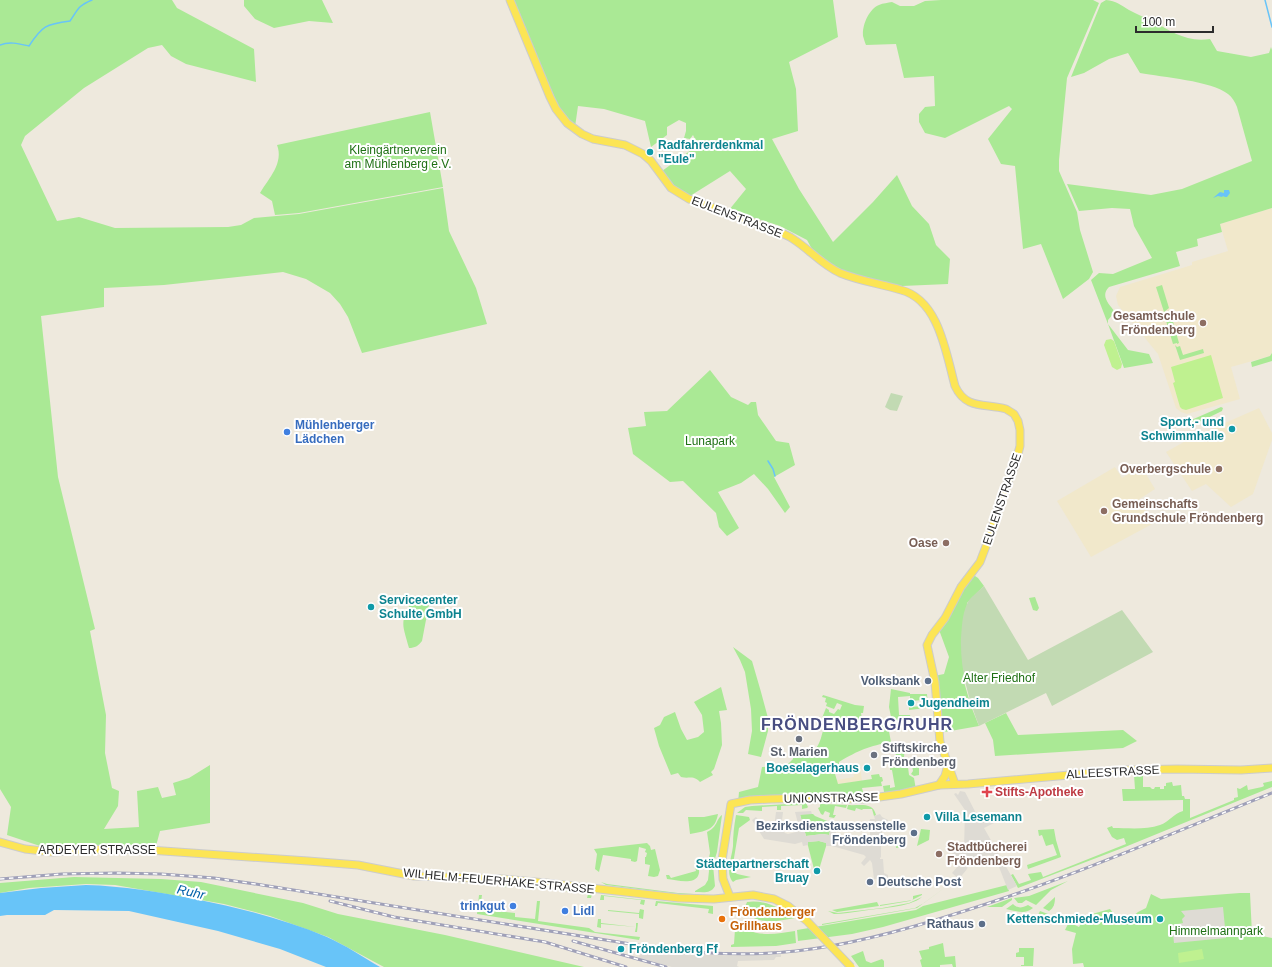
<svg xmlns="http://www.w3.org/2000/svg" width="1272" height="967" font-family="Helvetica,sans-serif">
<style>
.education{fill:#f1e8cb}
.green{fill:#aae995}
.cemetery{fill:#c2dab3}
.pitch{fill:#bff190}
.plaza{fill:#dedbd4}
.water{fill:#68c4f8}
.lines{fill:none;stroke-linecap:round;stroke-linejoin:round}
.stream{stroke:#68c4f8;stroke-width:1.5}
.major-casing{stroke:#ccc;stroke-width:9}
.major{stroke:#fce555;stroke-width:7}
.rail-casing{stroke:#9fa0b8;stroke-width:3}
.rail{stroke:#fff;stroke-width:1.5;stroke-dasharray:4.5;stroke-linecap:butt}
.major-bridge-casing{stroke:#ccc;stroke-width:9;stroke-linecap:butt}
.major-bridge{stroke:#fce555;stroke-width:7}
.culture-dot{fill:#0f9aa8;stroke:#fff;stroke-width:1.5}
.education-dot{fill:#8d6e63;stroke:#fff;stroke-width:1.5}
.shop-dot{fill:#3f7fe0;stroke:#fff;stroke-width:1.5}
.service-dot{fill:#5c6f8a;stroke:#fff;stroke-width:1.5}
.worship-dot{fill:#6b7280;stroke:#fff;stroke-width:1.5}
.health-dot{fill:#e0444e;stroke:#fff;stroke-width:1.5}
.food-dot{fill:#e8710a;stroke:#fff;stroke-width:1.5}
.labels{text-anchor:middle;dominant-baseline:central;stroke-width:4;stroke-linejoin:round;paint-order:stroke}
.culture-label{font-size:12px;font-weight:bold;fill:#0d838f;stroke:#fff;text-anchor:start}
.park-label{font-size:12px;fill:#1f7015;stroke:#fff}
.street-label{font-size:12px;fill:#2c2c2c;stroke:#fff}
.education-label{font-size:12px;font-weight:bold;fill:#785e54;stroke:#fff;text-anchor:end}
.shop-label{font-size:12px;font-weight:bold;fill:#366cbe;stroke:#fff;text-anchor:start}
.service-label{font-size:12px;font-weight:bold;fill:#4e5e75;stroke:#fff;text-anchor:end}
.worship-label{font-size:12px;font-weight:bold;fill:#5b616d;stroke:#fff;text-anchor:start}
.health-label{font-size:12px;font-weight:bold;fill:#be3a42;stroke:#fff;text-anchor:start}
.food-label{font-size:12px;font-weight:bold;fill:#c56008;stroke:#fff;text-anchor:start}
.water-label{font-size:13px;font-style:italic;fill:#0360a9;stroke:#fff}
.district-label{font-size:16px;font-weight:bold;letter-spacing:1px;fill:#484d81;stroke:#fff}
</style>
<rect width="100%" height="100%" fill="#eee9dd"/>
<g class="education">
<path d="M 1272,208 L 1272,353 L 1270,356 L 1231,367 L 1240,399 L 1187,414 L 1181,412 L 1176,408 L 1158,354 L 1118,305 L 1116,296 L 1120,287 L 1192,265 L 1192,262 L 1228,251 L 1220,224 Z"/>
<path d="M 1259,408 L 1272,433 L 1272,440 L 1253,494 L 1231,507 L 1206,484 L 1192,491 L 1166,452 L 1191,438 Z"/>
<path d="M 1141,466 L 1155,489 L 1138,500 L 1154,523 L 1091,557 L 1057,501 L 1115,467 L 1122,478 Z"/>
<path d="M 860,766 L 862,781 L 837,784 L 837,780 L 854,777 L 852,767 Z"/>
</g>
<g class="green">
<path d="M 0,0 L 172,0 L 177,8 L 254,49 L 256,82 L 186,64 L 171,56 L 162,45 L 148,48 L 84,88 L 25,136 L 21,145 L 57,221 L 79,217 L 115,228 L 228,227 L 241,225 L 254,218 L 299,214 L 443,188 L 449,231 L 476,288 L 487,324 L 362,353 L 348,317 L 340,304 L 330,293 L 306,279 L 283,272 L 164,285 L 104,288 L 104,307 L 41,316 L 58,477 L 95,629 L 90,631 L 106,715 L 105,753 L 112,788 L 119,791 L 118,806 L 104,829 L 139,827 L 137,791 L 158,787 L 162,798 L 176,795 L 173,783 L 189,778 L 210,765 L 210,823 L 160,831 L 156,846 L 111,844 L 68,847 L 40,846 L 7,835 L 11,807 L 0,789 Z"/>
<path d="M 244,0 L 322,0 L 333,23 L 309,21 L 274,28 L 255,19 L 244,6 Z"/>
<path d="M 513,0 L 833,0 L 838,37 L 789,62 L 796,89 L 798,131 L 772,139 L 799,189 L 833,242 L 873,202 L 897,175 L 912,206 L 929,224 L 936,245 L 950,259 L 948,284 L 902,286 L 876,281 L 850,274 L 835,267 L 823,259 L 812,249 L 807,240 L 780,226 L 729,210 L 746,189 L 730,171 L 690,196 L 676,189 L 662,171 L 698,145 L 693,135 L 690,139 L 684,138 L 686,131 L 686,123 L 679,120 L 667,127 L 667,135 L 651,147 L 645,121 L 604,109 L 578,106 L 575,127 L 568,121 L 559,108 Z"/>
<path d="M 941,0 L 1093,0 L 1099,3 L 1067,78 L 1059,160 L 1059,171 L 1077,212 L 1080,230 L 1093,272 L 1089,279 L 1063,299 L 1041,244 L 1023,249 L 1015,166 L 1001,164 L 988,139 L 1012,109 L 1009,106 L 945,138 L 925,133 L 919,122 L 919,114 L 925,107 L 935,106 L 934,76 L 904,78 L 896,44 L 866,45 C 865,43 864,39 863,36 C 862,25 869,9 879,5 C 883,3 888,3 892,2 L 900,6 L 914,6 L 925,1 Z"/>
<path d="M 1106,0 C 1116,1 1121,5 1129,10 C 1136,14 1144,17 1152,21 C 1171,31 1187,43 1210,39 L 1217,51 L 1251,57 L 1269,53 L 1271,47 L 1272,50 L 1272,208 L 1220,224 L 1222,232 L 1197,239 L 1198,246 L 1176,252 L 1180,266 L 1109,287 C 1100,296 1109,304 1115,312 L 1108,320 L 1108,324 L 1091,280 L 1099,273 L 1113,274 L 1152,258 L 1134,226 L 1130,209 L 1112,208 L 1079,211 L 1067,184 L 1151,195 L 1182,189 L 1252,161 L 1237,107 C 1235,102 1232,97 1228,94 C 1212,81 1162,77 1140,73 L 1128,53 L 1109,59 L 1084,73 L 1071,77 L 1101,3 Z"/>
<path d="M 430,112 L 443,187 L 299,213 L 275,215 L 272,201 L 260,193 C 269,178 284,163 277,145 Z"/>
<path d="M 1162,285 L 1169,308 L 1164,312 L 1156,287 Z"/>
<path d="M 1170,311 L 1179,343 L 1177,344 L 1177,343 L 1173,344 L 1164,314 Z"/>
<path d="M 1108,324 L 1128,350 L 1149,354 L 1153,363 L 1124,368 Z"/>
<path d="M 1175,345 L 1177,347 L 1180,346 L 1183,355 L 1203,349 L 1204,353 L 1180,360 Z"/>
<path d="M 1272,353 L 1272,361 L 1252,367 L 1251,362 L 1270,356 Z"/>
<path d="M 710,370 L 731,397 L 748,405 L 751,402 L 756,402 L 758,415 L 776,441 L 789,443 L 795,465 L 774,477 L 790,507 L 785,513 L 768,489 L 754,474 L 741,483 L 718,492 L 739,528 L 727,536 L 719,527 L 716,513 L 683,481 L 670,482 L 633,454 L 628,428 L 646,426 L 644,412 L 667,411 Z"/>
<path d="M 1221,407 L 1223,408 L 1222,411 L 1191,426 L 1189,421 Z"/>
<path d="M 972,574 L 978,578 L 984,586 L 967,603 L 964,682 L 971,706 L 979,726 L 939,733 L 934,676 L 944,674 L 949,657 L 938,627 Z"/>
<path d="M 1035,597 L 1039,608 L 1037,611 L 1033,610 L 1029,598 Z"/>
<path d="M 418,600 L 429,601 L 429,604 L 422,641 C 418,646 415,648 409,648 C 403,625 399,623 412,601 Z"/>
<path d="M 733,647 L 752,661 L 761,692 L 768,718 L 768,731 L 761,757 L 748,754 L 752,731 L 751,709 L 745,672 L 740,660 Z"/>
<path d="M 721,687 L 727,710 L 719,711 L 721,723 L 722,745 L 714,769 L 711,772 L 713,775 L 700,782 C 693,775 689,779 681,777 L 678,773 L 671,775 L 659,746 L 654,728 L 660,725 L 664,717 L 675,712 L 681,729 L 687,740 L 698,737 L 704,732 L 702,715 L 694,702 Z"/>
<path d="M 891,689 L 910,693 L 910,694 L 927,694 L 928,706 L 926,708 L 909,710 L 909,707 L 924,706 L 923,700 L 910,701 L 910,696 L 898,697 L 899,715 L 910,715 L 911,718 L 902,718 L 900,720 L 901,725 L 893,727 L 889,707 Z"/>
<path d="M 823,695 L 855,705 L 864,706 L 863,713 L 861,713 L 862,719 L 864,719 L 865,721 L 872,722 L 872,727 L 877,726 L 878,732 L 882,731 L 881,723 L 879,722 L 887,721 L 891,742 C 869,746 859,750 839,762 L 839,765 L 833,767 L 838,784 L 872,779 L 871,775 L 879,774 L 880,777 L 882,777 L 883,781 L 881,782 L 882,786 L 862,788 L 865,799 L 738,803 L 739,792 L 758,787 L 762,767 L 786,766 L 793,759 L 793,755 C 808,754 816,754 821,738 C 822,734 823,730 825,726 L 823,725 L 826,720 L 822,718 L 826,708 L 829,710 L 829,712 L 834,714 L 838,709 L 840,710 L 842,705 L 837,703 L 834,709 L 826,706 L 827,703 L 825,702 L 826,698 L 822,697 Z"/>
<path d="M 1006,713 L 1018,735 L 1123,730 L 1137,741 L 1123,748 L 995,756 L 993,740 L 985,723 Z"/>
<path d="M 905,746 L 904,757 L 901,758 L 896,756 L 895,749 Z"/>
<path d="M 908,760 L 915,761 L 915,763 L 919,763 L 919,775 L 914,776 L 911,774 L 913,771 L 912,765 L 908,762 Z"/>
<path d="M 903,766 L 908,767 L 909,775 L 914,778 L 916,790 L 885,797 L 883,786 L 890,785 L 890,788 L 895,787 L 892,770 L 890,770 L 890,768 Z"/>
<path d="M 1134,775 L 1142,775 L 1142,776 L 1143,776 L 1143,787 L 1150,787 L 1152,789 L 1154,789 L 1155,787 L 1160,787 L 1160,789 L 1164,789 L 1164,786 L 1166,786 L 1166,783 L 1172,782 L 1173,786 L 1181,785 L 1182,796 L 1184,796 L 1185,799 L 1190,799 L 1190,818 L 1234,800 L 1234,798 L 1238,797 L 1237,788 L 1240,789 L 1247,785 L 1248,790 L 1262,787 L 1264,786 L 1263,783 L 1272,781 L 1272,787 L 1125,847 L 1018,888 L 1011,875 L 1013,874 L 1019,884 L 1031,880 L 1028,874 L 1041,872 L 1043,877 L 1126,844 L 1124,838 L 1117,840 L 1112,837 L 1107,828 L 1112,826 L 1113,828 C 1128,828 1146,830 1160,825 C 1169,822 1173,814 1183,811 L 1183,800 L 1123,801 L 1122,789 L 1135,789 Z"/>
<path d="M 806,803 L 808,807 L 807,808 L 802,809 L 802,805 L 781,806 L 781,810 L 777,810 L 777,806 L 762,807 L 762,811 L 746,810 L 743,813 L 737,813 L 745,807 L 752,806 Z"/>
<path d="M 820,804 L 822,804 L 847,805 L 846,808 L 835,806 L 833,815 L 836,815 L 834,818 L 829,817 L 830,813 L 825,811 L 823,815 L 821,814 L 818,808 L 820,807 Z"/>
<path d="M 848,805 C 859,806 873,801 876,815 L 874,816 L 872,809 L 863,809 L 862,810 L 856,808 L 855,811 L 847,809 Z"/>
<path d="M 718,814 C 715,831 705,831 690,834 L 688,817 L 704,817 Z"/>
<path d="M 800,814 L 813,814 L 815,816 L 832,823 L 829,835 L 823,834 L 806,836 Z"/>
<path d="M 722,815 L 717,852 L 713,865 L 715,886 C 711,894 703,892 695,892 L 695,891 L 705,885 L 708,880 L 709,871 L 708,862 L 710,853 L 707,832 C 718,827 716,819 722,815 Z"/>
<path d="M 736,815 L 749,817 L 750,820 L 739,828 L 732,870 L 737,874 L 751,877 L 736,880 L 733,882 C 725,873 732,857 733,846 C 733,835 734,826 736,815 Z"/>
<path d="M 921,829 L 930,830 L 929,840 L 917,846 Z"/>
<path d="M 1054,829 L 1056,840 L 1061,857 L 1028,869 L 1027,865 L 1057,855 L 1053,844 L 1046,846 L 1042,835 L 1039,836 L 1038,830 Z"/>
<path d="M 902,837 L 905,838 L 903,847 L 896,848 L 898,838 L 902,839 Z"/>
<path d="M 819,841 L 827,843 L 818,873 L 815,873 L 807,842 Z"/>
<path d="M 647,843 L 650,846 L 651,850 L 655,849 L 660,870 L 658,876 L 654,877 L 648,876 L 650,865 L 645,864 L 645,857 L 646,857 L 647,853 L 645,852 L 646,849 L 639,847 L 637,861 L 635,862 L 631,861 L 631,859 L 603,855 L 599,872 L 595,869 L 597,854 L 594,849 Z"/>
<path d="M 698,866 C 699,870 700,872 698,876 C 693,885 676,880 667,879 L 666,875 L 669,875 L 671,878 L 696,871 L 695,867 Z"/>
<path d="M 74,877 L 161,879 L 201,882 L 303,903 L 338,914 L 445,935 L 584,967 L 384,967 L 328,937 L 270,916 L 224,904 L 115,885 L 86,884 L 29,888 L 0,893 L 0,883 Z"/>
<path d="M 1068,881 L 1051,890 L 1036,905 L 1026,900 L 1022,903 L 1018,903 L 1014,898 L 1029,896 Z"/>
<path d="M 601,882 L 607,884 L 678,893 L 710,895 L 678,894 L 606,885 Z"/>
<path d="M 504,884 L 592,894 L 591,898 L 587,898 L 588,894 L 507,884 L 505,888 Z"/>
<path d="M 1007,885 L 1009,891 L 883,927 L 852,934 L 798,941 L 797,930 L 916,910 L 923,906 Z"/>
<path d="M 947,886 L 917,908 L 822,925 L 822,924 L 915,908 L 924,903 Z"/>
<path d="M 1240,893 L 1250,893 L 1252,934 L 1272,938 L 1272,967 L 1084,967 L 1083,963 L 1073,964 L 1072,949 L 1076,933 L 1065,930 L 1069,922 L 1079,927 L 1085,916 L 1110,909 L 1122,925 L 1138,912 L 1146,908 L 1151,894 L 1161,899 Z"/>
<path d="M 922,894 L 922,895 L 910,901 L 880,906 L 880,905 L 913,900 L 913,896 Z"/>
<path d="M 479,895 L 482,895 L 480,909 L 515,913 L 515,917 L 535,919 L 537,901 L 540,901 L 538,921 L 589,928 L 595,932 L 640,937 L 639,940 L 477,914 Z"/>
<path d="M 601,895 L 645,900 L 644,905 L 640,904 L 641,900 L 604,896 L 604,900 L 600,900 Z"/>
<path d="M 922,897 C 909,908 878,908 862,911 C 852,912 843,914 834,914 L 828,911 L 838,913 L 882,908 L 909,903 Z"/>
<path d="M 1055,897 C 1055,903 1054,908 1049,911 L 1043,908 Z"/>
<path d="M 1012,898 L 1012,900 L 1002,907 L 987,907 Z"/>
<path d="M 656,901 L 713,906 L 713,914 L 708,913 L 709,909 L 658,903 L 657,906 L 655,906 Z"/>
<path d="M 747,902 C 764,899 782,909 795,918 C 780,921 751,927 745,907 Z"/>
<path d="M 877,902 L 879,906 L 837,912 L 832,910 Z"/>
<path d="M 1013,904 C 1018,909 1022,908 1028,905 L 1033,908 C 1025,915 1016,911 1006,909 Z"/>
<path d="M 640,909 L 644,910 L 643,919 L 639,918 L 639,914 L 608,911 L 608,910 L 639,913 Z"/>
<path d="M 1040,911 L 1048,914 L 1043,920 L 1039,921 L 1036,919 Z"/>
<path d="M 598,919 L 601,919 L 601,923 L 636,927 L 636,923 L 638,923 L 637,932 L 635,932 L 636,927 L 601,924 L 601,928 L 597,927 Z"/>
<path d="M 732,919 C 751,938 771,935 795,931 L 796,943 L 776,946 L 731,947 L 731,945 L 734,944 L 735,929 L 733,924 Z"/>
<path d="M 943,943 L 945,957 L 955,956 L 956,967 L 953,967 L 952,964 L 940,965 L 940,967 L 922,967 L 920,960 L 922,959 L 919,951 L 929,949 L 929,947 Z"/>
<path d="M 1019,948 L 1034,948 L 1033,966 L 1021,966 L 1021,965 L 1024,965 L 1024,957 L 1016,957 L 1016,953 L 1019,952 Z"/>
<path d="M 863,951 L 866,961 L 871,963 L 882,959 L 884,961 L 884,967 L 859,967 L 851,956 Z"/>
</g>
<g class="cemetery">
<path d="M 891,393 L 903,396 L 897,411 L 890,410 L 885,407 Z"/>
<path d="M 984,586 L 1028,660 L 1122,610 L 1153,652 L 1052,706 L 1046,693 L 979,726 C 968,697 960,669 961,638 C 962,627 962,615 967,604 C 969,598 979,591 984,586 Z"/>
</g>
<g class="pitch">
<path d="M 1111,339 L 1114,341 L 1122,364 L 1121,368 L 1117,370 L 1112,367 L 1104,345 L 1106,340 Z"/>
<path d="M 1211,355 L 1223,398 L 1186,410 L 1182,409 L 1180,407 L 1173,383 L 1175,382 L 1171,367 Z"/>
<path d="M 1202,949 L 1204,959 L 1179,963 L 1178,953 Z"/>
</g>
<g class="plaza">
<path d="M 960,791 L 965,792 L 980,821 L 990,817 L 994,823 L 984,828 L 1017,886 L 1008,890 L 999,867 L 990,855 L 970,858 L 967,869 L 959,879 L 952,873 L 959,865 L 957,863 L 950,864 L 950,858 L 952,857 L 953,850 L 964,850 L 965,810 L 954,794 L 956,793 L 958,795 Z"/>
<path d="M 811,811 L 812,814 L 800,815 L 806,836 L 823,834 L 829,835 L 832,823 L 836,825 L 836,828 L 837,828 L 835,837 L 864,845 L 870,836 L 870,831 L 871,831 L 872,827 L 869,824 L 870,819 L 875,819 L 874,816 L 880,814 L 882,817 L 888,820 L 887,831 L 886,832 L 882,830 L 882,840 L 879,845 L 881,846 L 881,857 L 880,858 L 880,859 L 883,859 L 884,873 L 888,875 L 888,878 L 874,879 L 872,863 L 870,860 L 864,866 L 861,863 L 866,857 L 864,855 L 832,846 L 826,846 L 826,843 L 819,841 L 808,842 L 808,845 L 803,846 L 802,842 L 795,844 L 764,839 L 752,820 L 756,817 L 766,830 L 770,831 L 774,828 L 776,812 L 783,812 L 781,829 L 785,833 L 788,834 L 800,831 L 795,812 Z"/>
<path d="M 1223,907 L 1226,938 L 1174,943 L 1172,925 L 1183,923 L 1182,919 L 1185,916 L 1181,911 Z"/>
<path d="M 641,948 L 705,955 L 756,955 L 781,954 L 781,957 L 776,957 L 774,960 L 738,961 L 737,966 L 739,967 L 672,967 L 639,958 Z"/>
</g>
<g class="water">
<path d="M 1224,190 L 1229,190 L 1230,193 L 1227,197 L 1225,197 L 1223,196 L 1222,197 L 1218,196 L 1213,198 L 1220,192 L 1224,193 Z"/>
<path d="M 86,885 C 123,886 159,892 195,899 C 240,908 284,919 327,937 C 345,945 363,957 380,967 L 326,967 L 280,949 L 218,931 L 129,911 L 54,910 L 45,915 L 7,915 L 0,916 L 0,893 L 41,888 Z"/>
</g>
<g class="lines">
<g class="stream">
<path d="M 1265,0 L 1272,27"/>
<path d="M 0,45 C 10,41 20,44 29,46 C 42,26 46,24 70,21 C 78,10 77,6 92,0"/>
<path d="M 768,461 L 773,469 L 775,476"/>
</g>
<defs>
<g id="major">
<path d="M 510,0 L 550,97 L 556,109 L 567,123 L 582,134 L 593,139 L 625,145 L 643,154 L 651,161 L 671,188 L 689,199 L 779,232 C 784,234 789,236 793,239 C 809,249 822,265 840,273 C 860,281 881,284 901,290 C 939,300 946,353 955,386 C 966,410 985,403 1006,409 L 1014,414 L 1018,421 L 1020,430 L 1020,446 L 1015,465 L 1001,498 L 991,533 L 980,562 L 961,587 L 945,618 L 932,635 L 927,645 L 935,682 L 940,742 L 955,784"/>
<path d="M 939,785 L 945,776 L 948,765"/>
<path d="M 0,842 L 25,849 L 52,852 L 107,849 L 149,850 L 308,861 L 358,865 L 414,876 L 502,879 L 546,883 L 679,898 L 714,899 L 753,895 L 774,899 L 788,906"/>
<path d="M 730,897 L 723,879 L 722,860 L 731,804 L 750,800 L 771,799 L 813,798 L 865,799 L 901,794 L 939,785 L 968,784 L 1126,770 L 1177,769 L 1241,770 L 1272,768"/>
</g>
</defs>
<use href="#major" class="major-casing"/>
<use href="#major" class="major"/>
<defs>
<g id="rail">
<path d="M 0,879 L 62,874 L 116,873 L 161,874 L 214,878 L 262,885 L 662,949 C 706,954 751,956 796,951 C 851,945 905,930 958,913 C 1065,880 1168,835 1272,793"/>
<path d="M 330,901 L 394,917 L 545,942 L 626,967"/>
<path d="M 573,941 L 666,967"/>
</g>
</defs>
<use href="#rail" class="rail-casing"/>
<use href="#rail" class="rail"/>
<defs>
<path id="major-bridge" d="M 788,906 L 807,921 L 851,967"/>
</defs>
<use href="#major-bridge" class="major-bridge-casing"/>
<use href="#major-bridge" class="major-bridge"/>
</g>
<g class="culture-dot">
<circle cx="650" cy="152" r="4"/>
<circle cx="1232" cy="429" r="4"/>
<circle cx="371" cy="607" r="4"/>
<circle cx="911" cy="703" r="4"/>
<circle cx="867" cy="768" r="4"/>
<circle cx="927" cy="817" r="4"/>
<circle cx="817" cy="871" r="4"/>
<circle cx="1160" cy="919" r="4"/>
<circle cx="621" cy="949" r="4"/>
</g>
<g class="education-dot">
<circle cx="1203" cy="323" r="4"/>
<circle cx="1219" cy="469" r="4"/>
<circle cx="1104" cy="511" r="4"/>
<circle cx="946" cy="543" r="4"/>
<circle cx="939" cy="854" r="4"/>
</g>
<g class="shop-dot">
<circle cx="287" cy="432" r="4"/>
<circle cx="513" cy="906" r="4"/>
<circle cx="565" cy="911" r="4"/>
</g>
<g class="service-dot">
<circle cx="928" cy="681" r="4"/>
<circle cx="914" cy="833" r="4"/>
<circle cx="870" cy="882" r="4"/>
<circle cx="982" cy="924" r="4"/>
</g>
<g class="worship-dot">
<circle cx="799" cy="739" r="4"/>
<circle cx="874" cy="755" r="4"/>
</g>
<path class="health-dot" d="M985 786h4v4h4v4h-4v4h-4v-4h-4v-4h4z"/>
<circle class="food-dot" cx="722" cy="919" r="4"/>
<g class="labels">
<g class="culture-label">
<text x="658" y="145">Radfahrerdenkmal<tspan x="658" dy="14">"Eule"</tspan></text>
<text x="1224" y="422" text-anchor="end">Sport,- und<tspan x="1224" dy="14">Schwimmhalle</tspan></text>
<text x="379" y="600">Servicecenter<tspan x="379" dy="14">Schulte GmbH</tspan></text>
<text x="919" y="703">Jugendheim</text>
<text x="859" y="768" text-anchor="end">Boeselagerhaus</text>
<text x="935" y="817">Villa Lesemann</text>
<text x="809" y="864" text-anchor="end">Städtepartnerschaft<tspan x="809" dy="14">Bruay</tspan></text>
<text x="1152" y="919" text-anchor="end">Kettenschmiede-Museum</text>
<text x="629" y="949">Fröndenberg Ff</text>
</g>
<g class="park-label">
<text x="398" y="150">Kleingärtnerverein<tspan x="398" dy="14">am Mühlenberg e.V.</tspan></text>
<text x="710" y="441">Lunapark</text>
<text x="999" y="678">Alter Friedhof</text>
<text x="1216" y="931">Himmelmannpark</text>
</g>
<g class="street-label">
<text transform="translate(737 217) rotate(21)">EULENSTRASSE</text>
<text transform="translate(1002 499) rotate(-71)">EULENSTRASSE</text>
<text transform="translate(1113 772) rotate(-3)">ALLEESTRASSE</text>
<text transform="translate(831 798) rotate(-1)">UNIONSTRASSE</text>
<text x="97" y="850">ARDEYER STRASSE</text>
<text transform="translate(499 881) rotate(5)">WILHELM-FEUERHAKE-STRASSE</text>
</g>
<g class="education-label">
<text x="1195" y="316">Gesamtschule<tspan x="1195" dy="14">Fröndenberg</tspan></text>
<text x="1211" y="469">Overbergschule</text>
<text x="1112" y="504" text-anchor="start">Gemeinschafts<tspan x="1112" dy="14">Grundschule Fröndenberg</tspan></text>
<text x="938" y="543">Oase</text>
<text x="947" y="847" text-anchor="start">Stadtbücherei<tspan x="947" dy="14">Fröndenberg</tspan></text>
</g>
<g class="shop-label">
<text x="295" y="425">Mühlenberger<tspan x="295" dy="14">Lädchen</tspan></text>
<text x="505" y="906" text-anchor="end">trinkgut</text>
<text x="573" y="911">Lidl</text>
</g>
<g class="service-label">
<text x="920" y="681">Volksbank</text>
<text x="906" y="826">Bezirksdienstaussenstelle<tspan x="906" dy="14">Fröndenberg</tspan></text>
<text x="878" y="882" text-anchor="start">Deutsche Post</text>
<text x="974" y="924">Rathaus</text>
</g>
<g class="worship-label">
<text x="882" y="748">Stiftskirche<tspan x="882" dy="14">Fröndenberg</tspan></text>
<text x="799" y="752" text-anchor="middle">St. Marien</text>
</g>
<g class="health-label">
<text x="995" y="792">Stifts-Apotheke</text>
</g>
<g class="food-label">
<text x="730" y="912">Fröndenberger<tspan x="730" dy="14">Grillhaus</tspan></text>
</g>
<g class="water-label">
<text transform="translate(191 892) rotate(13)">Ruhr</text>
</g>
<g class="district-label">
<text x="857" y="724">FRÖNDENBERG/RUHR</text>
</g>
</g>
<path d="M1136 26v6h77v-6" fill="none" stroke="#2c2c2c" stroke-width="2"/>
<text x="1142" y="26" font-size="12" fill="#2c2c2c" stroke="#ffffff" stroke-width="3" paint-order="stroke">100 m</text>
</svg>
